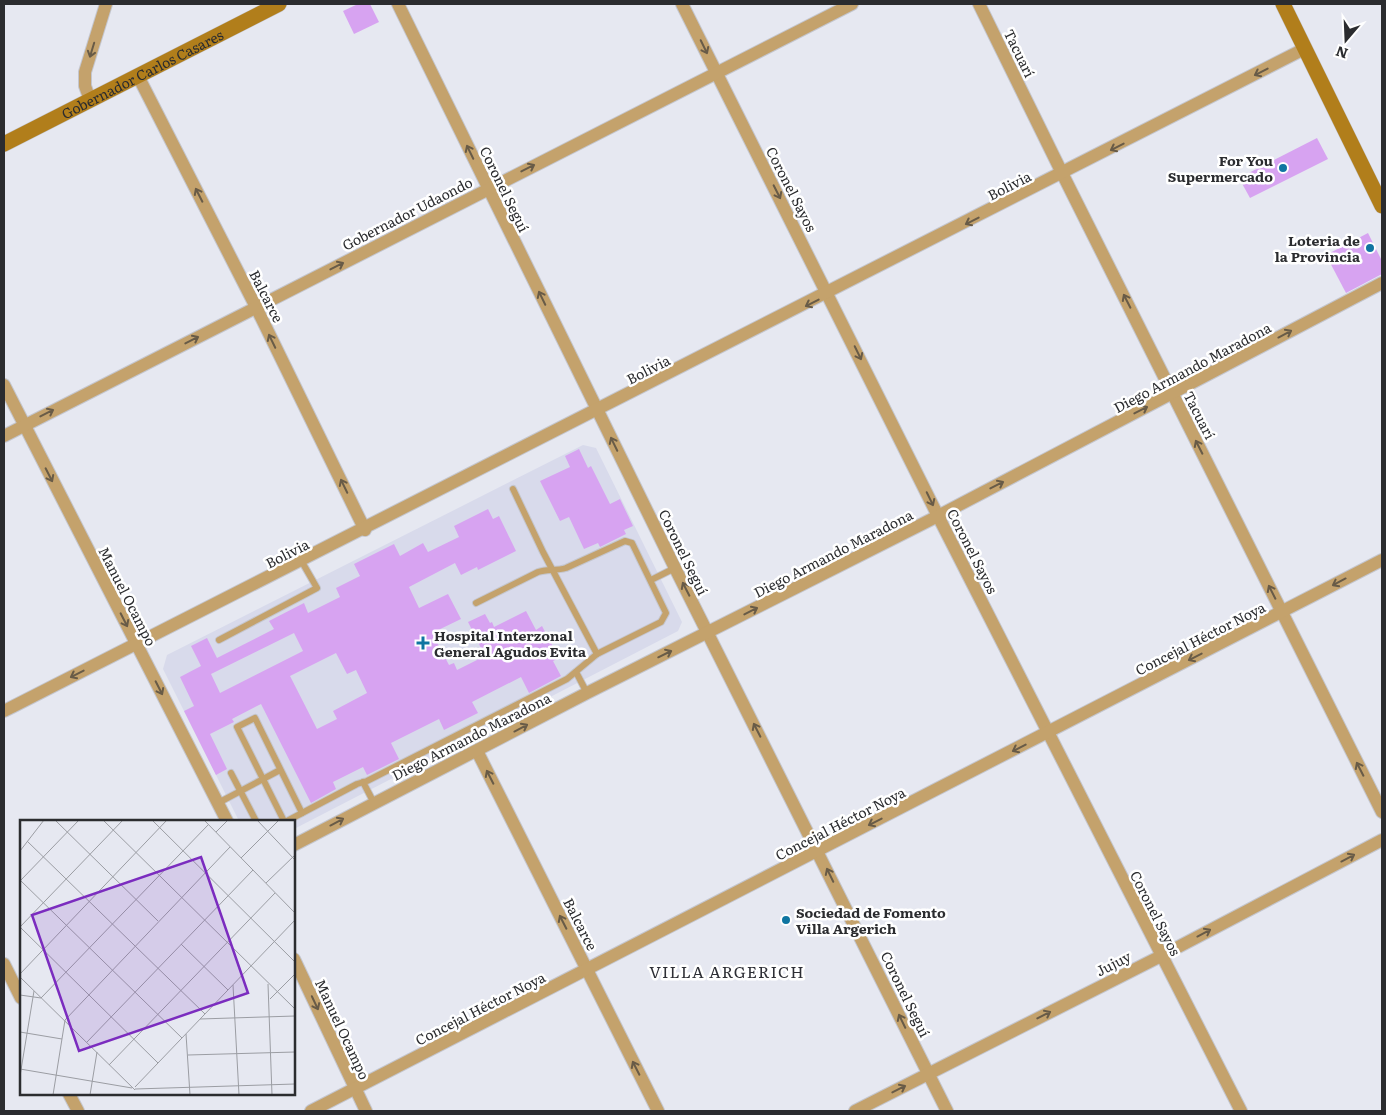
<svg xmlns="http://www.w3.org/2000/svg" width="1386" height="1115" font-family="Literata,serif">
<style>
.built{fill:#d8daeb}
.building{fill:#d7a3f1;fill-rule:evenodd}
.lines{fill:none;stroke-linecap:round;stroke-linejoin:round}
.lane-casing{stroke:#c4c6ce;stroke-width:8}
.street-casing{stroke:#c4c6ce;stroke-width:14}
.secondary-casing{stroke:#c4c6ce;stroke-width:16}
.lane{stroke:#c4a26c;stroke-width:6}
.street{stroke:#c4a26c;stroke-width:12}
.secondary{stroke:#b17e1b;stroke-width:15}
.oneway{stroke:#685b47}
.poi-dot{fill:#0f75a1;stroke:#fff;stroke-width:2}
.labels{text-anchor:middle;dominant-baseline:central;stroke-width:5;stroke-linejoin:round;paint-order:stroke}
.street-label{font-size:14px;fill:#2b2c2f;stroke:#fff}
.poi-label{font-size:14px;font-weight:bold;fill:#2b2c2f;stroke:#fff;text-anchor:end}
.quarter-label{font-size:16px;letter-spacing:1px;fill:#2d2e35;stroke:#fff}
.inset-road{fill:none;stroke:#9b9da3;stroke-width:1}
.view{fill:#7b2cbf;fill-opacity:0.15;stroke:#7b2cbf;stroke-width:2.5}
.inset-edge{fill:none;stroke:#2b2c2f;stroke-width:2.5}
</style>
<rect width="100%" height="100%" fill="#e6e8f1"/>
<path class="built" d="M 583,445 L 596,448 L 682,622 L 678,631 L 294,829 L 294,821 L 239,821 L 163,669 L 167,655 Z"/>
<g class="building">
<path d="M 358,4 L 370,4 L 379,22 L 354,34 L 343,11 Z"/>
<path d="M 1317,138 L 1328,159 L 1250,198 L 1239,178 Z"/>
<path d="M 1368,233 L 1382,261 L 1382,274 L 1346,293 L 1326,255 Z"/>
<path d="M 579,449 L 588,468 L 591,466 L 610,504 L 620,499 L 633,526 L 624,530 L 626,534 L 600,547 L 598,543 L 584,549 L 569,517 L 560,521 L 540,481 L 570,467 L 565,456 Z"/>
<path d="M 488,509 L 493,519 L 499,516 L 516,551 L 478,570 L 477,567 L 461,575 L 455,563 L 409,587 L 419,608 L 448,594 L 461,619 L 432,633 L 449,665 L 454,663 L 457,670 L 485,656 L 468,622 L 485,614 L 490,623 L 492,622 L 494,627 L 526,611 L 536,630 L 542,626 L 559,658 L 553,661 L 561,676 L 529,693 L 521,677 L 472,702 L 478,713 L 444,730 L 439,719 L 391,743 L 399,759 L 367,775 L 363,767 L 333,782 L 336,789 L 311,803 L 261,704 L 232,719 L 234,722 L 210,734 L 227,769 L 216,775 L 184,711 L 194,706 L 180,677 L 201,666 L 191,646 L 207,638 L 217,658 L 274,629 L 269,621 L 304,603 L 308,613 L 340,597 L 336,588 L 360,576 L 354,564 L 394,544 L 400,556 L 423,543 L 428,552 L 459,537 L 454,526 ZM 294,633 L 303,651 L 220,693 L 211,674 ZM 336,653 L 347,674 L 356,670 L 367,693 L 333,711 L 337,719 L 317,729 L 290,676 Z"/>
</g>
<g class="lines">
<defs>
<g id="lane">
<path d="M 513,489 L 543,552 L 597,654"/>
<path d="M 651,580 L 675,568"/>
<path d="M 219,640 L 317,588 L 302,562"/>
<path d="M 576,672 L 587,693"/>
<path d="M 231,773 L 256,821"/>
<path d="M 363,782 L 374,803"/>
<path d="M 218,803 L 280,770"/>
<path d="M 284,821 L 237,727 L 255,718 L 302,813"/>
<path d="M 287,821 L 357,784 L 367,781 L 567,679 L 597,654 L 661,622 L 666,613 L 632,543 L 625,541 L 566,568 C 556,571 547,569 538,572 L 476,603"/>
</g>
<g id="street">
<path d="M 398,4 L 675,568 L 947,1111"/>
<path d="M 682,4 L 938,516 L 1241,1111"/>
<path d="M 979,4 L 1063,175 L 1382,812"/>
<path d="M 138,76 L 256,307 L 365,530"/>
<path d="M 90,100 L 85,86 L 85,72 L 106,4"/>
<path d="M 4,385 L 227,821"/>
<path d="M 4,436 L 852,4"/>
<path d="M 4,711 C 439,494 872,273 1304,49"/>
<path d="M 477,751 L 658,1111"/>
<path d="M 294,845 L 587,693 L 938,516 L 1382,283"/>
<path d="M 294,959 L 366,1111"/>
<path d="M 4,964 L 21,998"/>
<path d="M 69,1094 L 78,1111"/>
<path d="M 311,1111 L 1382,560"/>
<path d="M 855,1111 L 1161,956 L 1382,840"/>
</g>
<g id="secondary">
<path d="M 1283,4 L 1382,206"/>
<path id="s1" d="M 4,144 L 279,4"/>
</g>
</defs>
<use href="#lane" class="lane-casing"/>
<use href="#street" class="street-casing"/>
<use href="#secondary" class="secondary-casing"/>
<use href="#lane" class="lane"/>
<use href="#street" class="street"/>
<use href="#secondary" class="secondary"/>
</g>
<defs><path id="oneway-shaft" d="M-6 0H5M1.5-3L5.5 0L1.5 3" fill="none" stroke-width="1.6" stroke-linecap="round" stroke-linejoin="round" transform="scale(1.25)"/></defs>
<g class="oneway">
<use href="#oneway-shaft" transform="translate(704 47) rotate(64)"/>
<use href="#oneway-shaft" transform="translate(92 50) rotate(107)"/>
<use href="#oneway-shaft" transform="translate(1261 72) rotate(153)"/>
<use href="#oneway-shaft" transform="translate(1117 147) rotate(153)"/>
<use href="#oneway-shaft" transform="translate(470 152) rotate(-116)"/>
<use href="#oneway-shaft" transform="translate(528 168) rotate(-27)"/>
<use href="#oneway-shaft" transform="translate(777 192) rotate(63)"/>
<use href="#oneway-shaft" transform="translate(199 195) rotate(-117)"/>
<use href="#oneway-shaft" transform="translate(972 221) rotate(153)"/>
<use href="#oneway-shaft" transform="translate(337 266) rotate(-27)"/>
<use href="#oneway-shaft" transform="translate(542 298) rotate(-116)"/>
<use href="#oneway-shaft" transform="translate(1127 301) rotate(-117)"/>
<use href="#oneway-shaft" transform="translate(812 303) rotate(153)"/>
<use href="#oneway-shaft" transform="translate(1285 334) rotate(-28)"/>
<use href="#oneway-shaft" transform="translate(192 340) rotate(-27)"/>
<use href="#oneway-shaft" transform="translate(272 341) rotate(-116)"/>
<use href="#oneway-shaft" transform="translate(858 353) rotate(64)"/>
<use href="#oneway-shaft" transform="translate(1141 410) rotate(-27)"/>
<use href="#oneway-shaft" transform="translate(47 413) rotate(-27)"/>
<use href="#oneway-shaft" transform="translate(614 444) rotate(-116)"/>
<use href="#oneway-shaft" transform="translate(1199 447) rotate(-117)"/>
<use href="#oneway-shaft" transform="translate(49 475) rotate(63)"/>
<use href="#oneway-shaft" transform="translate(997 485) rotate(-27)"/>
<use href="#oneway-shaft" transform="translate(344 486) rotate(-116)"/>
<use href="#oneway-shaft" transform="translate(930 499) rotate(64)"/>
<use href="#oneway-shaft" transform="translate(1339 582) rotate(152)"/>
<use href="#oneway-shaft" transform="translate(686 589) rotate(-117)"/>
<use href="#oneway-shaft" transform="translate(1272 592) rotate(-117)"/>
<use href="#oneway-shaft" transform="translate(751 611) rotate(-27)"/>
<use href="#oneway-shaft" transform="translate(124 620) rotate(63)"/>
<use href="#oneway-shaft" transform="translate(665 654) rotate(-26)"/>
<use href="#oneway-shaft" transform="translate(1195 657) rotate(153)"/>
<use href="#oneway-shaft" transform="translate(77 674) rotate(153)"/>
<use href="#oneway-shaft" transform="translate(159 688) rotate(63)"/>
<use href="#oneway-shaft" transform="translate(521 728) rotate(-28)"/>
<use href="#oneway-shaft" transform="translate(757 730) rotate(-117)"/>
<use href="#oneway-shaft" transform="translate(1019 748) rotate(153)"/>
<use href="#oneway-shaft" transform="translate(1360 769) rotate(-117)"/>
<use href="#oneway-shaft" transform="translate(490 777) rotate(-117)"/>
<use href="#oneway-shaft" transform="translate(337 822) rotate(-28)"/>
<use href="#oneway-shaft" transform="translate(875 822) rotate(153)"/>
<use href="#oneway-shaft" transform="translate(1348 858) rotate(-28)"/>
<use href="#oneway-shaft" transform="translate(830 875) rotate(-116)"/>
<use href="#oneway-shaft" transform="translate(563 922) rotate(-117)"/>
<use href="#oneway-shaft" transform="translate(1204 933) rotate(-28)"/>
<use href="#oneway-shaft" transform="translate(315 1003) rotate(65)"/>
<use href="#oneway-shaft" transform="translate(1044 1015) rotate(-27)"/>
<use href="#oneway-shaft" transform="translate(902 1021) rotate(-116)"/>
<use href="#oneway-shaft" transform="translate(636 1068) rotate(-117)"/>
<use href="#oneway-shaft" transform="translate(899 1089) rotate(-27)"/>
</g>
<g class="poi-dot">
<circle cx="1283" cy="168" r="5"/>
<circle cx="1370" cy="248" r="5"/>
<path d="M420.5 635.5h5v5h5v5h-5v5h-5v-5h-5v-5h5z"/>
<circle cx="786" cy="920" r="5"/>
</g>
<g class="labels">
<g class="street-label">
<text transform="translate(1020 53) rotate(64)">Tacuarí</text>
<text stroke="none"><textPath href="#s1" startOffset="155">Gobernador Carlos Casares</textPath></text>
<text transform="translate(1009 185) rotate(-27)">Bolivia</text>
<text transform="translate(505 189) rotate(64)">Coronel Seguí</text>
<text transform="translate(792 189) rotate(63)">Coronel Sayos</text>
<text transform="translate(407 213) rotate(-27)">Gobernador Udaondo</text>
<text transform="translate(267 296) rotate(63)">Balcarce</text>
<text transform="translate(1192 367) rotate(-28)">Diego Armando Maradona</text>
<text transform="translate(648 369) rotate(-27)">Bolivia</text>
<text transform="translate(1200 415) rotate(63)">Tacuarí</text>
<text transform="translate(973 551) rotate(63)">Coronel Sayos</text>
<text transform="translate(684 552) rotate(64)">Coronel Seguí</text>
<text transform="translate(287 553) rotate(-27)">Bolivia</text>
<text transform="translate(833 553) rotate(-27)">Diego Armando Maradona</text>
<text transform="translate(128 596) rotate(63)">Manuel Ocampo</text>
<text transform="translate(1200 638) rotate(-27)">Concejal Héctor Noya</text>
<text transform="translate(471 736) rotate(-27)">Diego Armando Maradona</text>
<text transform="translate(840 823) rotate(-27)">Concejal Héctor Noya</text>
<text transform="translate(1156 913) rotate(63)">Coronel Sayos</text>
<text transform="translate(581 924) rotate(63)">Balcarce</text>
<text transform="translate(1113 963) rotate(-27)">Jujuy</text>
<text transform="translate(906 994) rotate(64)">Coronel Seguí</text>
<text transform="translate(480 1008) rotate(-27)">Concejal Héctor Noya</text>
<text transform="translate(343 1029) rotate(65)">Manuel Ocampo</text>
</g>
<g class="poi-label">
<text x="1273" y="160">For You<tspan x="1273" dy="16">Supermercado</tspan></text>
<text x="1360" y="240">Loteria de<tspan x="1360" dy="16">la Provincia</tspan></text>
<text x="434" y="635" text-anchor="start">Hospital Interzonal<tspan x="434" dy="16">General Agudos Evita</tspan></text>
<text x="796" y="912" text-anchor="start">Sociedad de Fomento<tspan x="796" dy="16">Villa Argerich</tspan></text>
</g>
<g class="quarter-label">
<text x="727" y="971">VILLA ARGERICH</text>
</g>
</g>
<g transform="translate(20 820)">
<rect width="275" height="275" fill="#e6e8f1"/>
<path class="inset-road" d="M 35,0 L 138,101M 83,0 L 275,189M 132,0 L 275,142M 184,0 L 275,93M 237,0 L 275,40M 196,12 L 208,0M 7,21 L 185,194M 0,31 L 24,0M 221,38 L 259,0M 0,60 L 162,218M 1,60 L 59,0M 246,63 L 275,35M 0,107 L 138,243M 0,107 L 103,0M 161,124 L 208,170M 0,154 L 147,0M 0,157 L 115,270M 248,164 L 252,275M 213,165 L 219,275M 0,175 L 21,178M 21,178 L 188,5M 250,179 L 275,154M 180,199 L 275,196M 45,200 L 210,27M 0,212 L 42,219M 166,214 L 170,275M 67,222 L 233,50M 168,235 L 275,232M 89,245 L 255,73M 0,249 L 112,268M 0,256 L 14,171M 115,267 L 275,100M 115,269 L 275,264M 33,275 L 45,200M 70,275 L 77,232"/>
<path class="view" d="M 181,37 L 228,173 L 59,231 L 12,95 Z"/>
<rect width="275" height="275" class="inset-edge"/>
</g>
<rect width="1386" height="1115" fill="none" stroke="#2b2c2f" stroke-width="10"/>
<g transform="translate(1346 40) rotate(199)" stroke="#ffffff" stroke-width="4" paint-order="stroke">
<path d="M0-4L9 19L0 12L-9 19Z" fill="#2b2c2f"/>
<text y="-8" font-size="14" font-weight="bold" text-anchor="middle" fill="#2b2c2f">N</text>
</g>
</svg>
